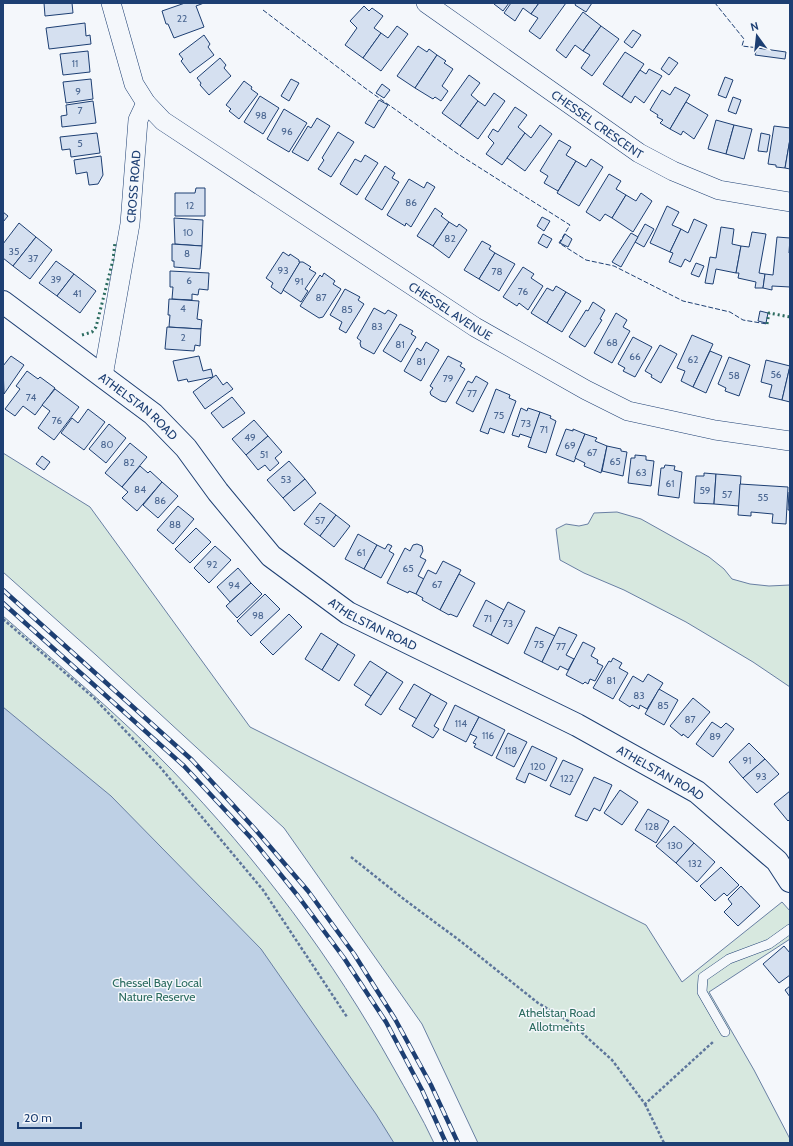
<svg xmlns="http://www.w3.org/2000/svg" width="793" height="1146" font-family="Cabin,sans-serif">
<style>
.green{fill:#d7e8df;stroke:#687fa3}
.water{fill:#bed0e5;stroke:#687fa3}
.building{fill:#d5e0f0;stroke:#1d3f73}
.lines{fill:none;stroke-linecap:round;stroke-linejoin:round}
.service-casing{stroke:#1d3f73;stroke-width:10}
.minor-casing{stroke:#1d3f73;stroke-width:20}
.tertiary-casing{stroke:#1d3f73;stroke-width:24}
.path{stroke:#5e769c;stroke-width:2.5;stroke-dasharray:3 2;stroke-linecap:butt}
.service{stroke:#f4f7fb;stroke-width:9}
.minor{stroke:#f4f7fb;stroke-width:19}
.tertiary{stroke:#f4f7fb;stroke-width:22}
.rail-casing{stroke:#1d3f73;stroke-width:4.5}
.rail{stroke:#f4f7fb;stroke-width:3;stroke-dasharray:9;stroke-linecap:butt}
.hedge{stroke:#2c6c60;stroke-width:3;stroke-dasharray:2 3;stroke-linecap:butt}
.fence{stroke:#1d3f73;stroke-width:1;stroke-dasharray:5 2;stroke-linecap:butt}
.labels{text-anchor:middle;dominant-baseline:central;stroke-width:3;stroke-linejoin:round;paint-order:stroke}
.number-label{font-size:10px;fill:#4b6792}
.street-label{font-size:12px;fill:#1d3f73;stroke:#f4f7fb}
.park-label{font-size:12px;fill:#2c6c60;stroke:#f4f7fb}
</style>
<rect width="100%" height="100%" fill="#f4f7fb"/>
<g class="green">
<path d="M 3,453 L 90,507 L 250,727 L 646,925 L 682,982 L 782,902 L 790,911 L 790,939 L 709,992 L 754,1070 L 790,1139 L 790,1143 L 478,1143 L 422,1024 L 284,828 L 96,655 L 3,572 Z"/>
<path d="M 617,512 L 641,519 L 709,557 L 724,569 L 732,579 L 750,584 L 769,586 L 790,585 L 790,687 L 753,662 L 686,622 L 624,590 L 584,573 L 560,560 L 556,529 L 566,524 L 579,526 L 588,524 L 594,513 Z"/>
<path d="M 3,616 C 60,666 119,715 171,769 C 258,859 333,959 393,1067 C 407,1092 422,1117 434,1143 L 3,1143 Z"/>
</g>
<path class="water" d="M 3,707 L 111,796 L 261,949 L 376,1114 L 394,1143 L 3,1143 Z"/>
<g class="building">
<path d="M 44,3 L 72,3 L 73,13 L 45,16 Z"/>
<path d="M 185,3 L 204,3 L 196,6 L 204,27 L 174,38 L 168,24 L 166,24 L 162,11 Z"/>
<path d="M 495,3 L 509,3 L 503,11 L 494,4 Z"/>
<path d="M 511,3 L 539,3 L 531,14 L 523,8 L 515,21 L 504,13 Z"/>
<path d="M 539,3 L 566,3 L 540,39 L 529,31 L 538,18 L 531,14 Z"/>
<path d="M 576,3 L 592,3 L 586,12 L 575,5 Z"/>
<path d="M 364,6 L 369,11 L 372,8 L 383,16 L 374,28 L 381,33 L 363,58 L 345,45 L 357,28 L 350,21 Z"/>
<path d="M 583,12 L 601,26 L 583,51 L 575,45 L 566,58 L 556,50 Z"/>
<path d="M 85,23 L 86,36 L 90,35 L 91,44 L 49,49 L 46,28 Z"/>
<path d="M 397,26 L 408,34 L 381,71 L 363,58 L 381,33 L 388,38 Z"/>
<path d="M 601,26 L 619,39 L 592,76 L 581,68 L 590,55 L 583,51 Z"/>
<path d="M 633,30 L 641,35 L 632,48 L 624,42 Z"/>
<path d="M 204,35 L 210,44 L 208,47 L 214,55 L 190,73 L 181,61 L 183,59 L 179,54 Z"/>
<path d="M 418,46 L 427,52 L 429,49 L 437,55 L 415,88 L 397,76 Z"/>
<path d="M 757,48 L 786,52 L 785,59 L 755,55 Z"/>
<path d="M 88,51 L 90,72 L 63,75 L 60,54 Z"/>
<path d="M 625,52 L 644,64 L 622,97 L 603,84 Z"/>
<path d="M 437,55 L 446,61 L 444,63 L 453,69 L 442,86 L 448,91 L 441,101 L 435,97 L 433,99 L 415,88 Z"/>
<path d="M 669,57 L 678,63 L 669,75 L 661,69 Z"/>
<path d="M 220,58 L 226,65 L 224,68 L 231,76 L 209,95 L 200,85 L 201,83 L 197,78 Z"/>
<path d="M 649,69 L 662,76 L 644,103 L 635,96 L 631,103 L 622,97 L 640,70 L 646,74 Z"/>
<path d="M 469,75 L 480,83 L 471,95 L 478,101 L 460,126 L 442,113 Z"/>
<path d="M 725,77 L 733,80 L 726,98 L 718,95 Z"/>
<path d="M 91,79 L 93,99 L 66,103 L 63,82 Z"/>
<path d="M 291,79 L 299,83 L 289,101 L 281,96 Z"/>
<path d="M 244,81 L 252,87 L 251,89 L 258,94 L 239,119 L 229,111 L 231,109 L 226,105 Z"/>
<path d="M 382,84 L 390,90 L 384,98 L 376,93 Z"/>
<path d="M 675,87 L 690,95 L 670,129 L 660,123 L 663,120 L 657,117 L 658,115 L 650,110 L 662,90 L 670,95 Z"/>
<path d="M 494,93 L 505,101 L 478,139 L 460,126 L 478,101 L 485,106 Z"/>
<path d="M 260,96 L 279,108 L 263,134 L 244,122 Z"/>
<path d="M 733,97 L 741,100 L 736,114 L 728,111 Z"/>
<path d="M 379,100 L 388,105 L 374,128 L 365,123 Z"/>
<path d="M 93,101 L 96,123 L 62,127 L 61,116 L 67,115 L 66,105 Z"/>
<path d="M 686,102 L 708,115 L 694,139 L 683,131 L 681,135 L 670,129 Z"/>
<path d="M 515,107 L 527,115 L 518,127 L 525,133 L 502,165 L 486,154 L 494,143 L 488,137 L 493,129 L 498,132 Z"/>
<path d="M 284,109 L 307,123 L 289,152 L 267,139 Z"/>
<path d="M 317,118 L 330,126 L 308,161 L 292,152 L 308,126 L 311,128 Z"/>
<path d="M 716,120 L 734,125 L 726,154 L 708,149 Z"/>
<path d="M 540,125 L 552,134 L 525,171 L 507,158 L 525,133 L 531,138 Z"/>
<path d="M 734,125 L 752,129 L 744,159 L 726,154 Z"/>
<path d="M 774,126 L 790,128 L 790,139 L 785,168 L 776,167 L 776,165 L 768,164 Z"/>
<path d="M 338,132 L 354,142 L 331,177 L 318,169 L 324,160 L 322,158 Z"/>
<path d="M 97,133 L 100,153 L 71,157 L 70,149 L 62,150 L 60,137 Z"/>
<path d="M 761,133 L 770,135 L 767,152 L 758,151 Z"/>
<path d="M 790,139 L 790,169 L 785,168 Z"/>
<path d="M 559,140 L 571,147 L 566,155 L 576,161 L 558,191 L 544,183 L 548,176 L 540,171 Z"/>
<path d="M 365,155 L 378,163 L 357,195 L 340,184 L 355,159 L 361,162 Z"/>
<path d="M 101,156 L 103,175 L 98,184 L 89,185 L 87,172 L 76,174 L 74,160 Z"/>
<path d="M 591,159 L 603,167 L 579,206 L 557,193 L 576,161 L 586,167 Z"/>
<path d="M 385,166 L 395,173 L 392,178 L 399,182 L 382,210 L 365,199 Z"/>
<path d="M 609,174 L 621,181 L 616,189 L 626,195 L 612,218 L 605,214 L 600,221 L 586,212 Z"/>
<path d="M 409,179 L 424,188 L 427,182 L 435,187 L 411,227 L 406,223 L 405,226 L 387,215 Z"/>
<path d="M 196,188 L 205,188 L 205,216 L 175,216 L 175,193 L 195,193 Z"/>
<path d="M 641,193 L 652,201 L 633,232 L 612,218 L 626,195 L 636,201 Z"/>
<path d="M 667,206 L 679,212 L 672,225 L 681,229 L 670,252 L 650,243 Z"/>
<path d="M 435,208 L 443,214 L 441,216 L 449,222 L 433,246 L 417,236 Z"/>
<path d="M 3,212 L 8,216 L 3,222 Z"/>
<path d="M 542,217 L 550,221 L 544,231 L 537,226 Z"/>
<path d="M 174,218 L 203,220 L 202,246 L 175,244 Z"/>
<path d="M 694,219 L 707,225 L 690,262 L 685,259 L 681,267 L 669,262 L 673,253 L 670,252 L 681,229 L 688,233 Z"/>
<path d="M 449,222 L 457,227 L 459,224 L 467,230 L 449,258 L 433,246 Z"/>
<path d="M 19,223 L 36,237 L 13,266 L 3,258 L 3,244 Z"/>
<path d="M 645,224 L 654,229 L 644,247 L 635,242 Z"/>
<path d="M 721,227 L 734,229 L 732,244 L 741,246 L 736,273 L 716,269 L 713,284 L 705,283 L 710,257 L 716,258 Z"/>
<path d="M 752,232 L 766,234 L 759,273 L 765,274 L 763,288 L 755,288 L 756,282 L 738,278 L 739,273 L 736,273 L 741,246 L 749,247 Z"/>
<path d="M 631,233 L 638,237 L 621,267 L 612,262 Z"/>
<path d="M 543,234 L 552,239 L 547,248 L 538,243 Z"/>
<path d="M 565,234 L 572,239 L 568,247 L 560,243 Z"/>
<path d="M 36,237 L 52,250 L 30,279 L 13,266 Z"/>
<path d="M 777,237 L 790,238 L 789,253 L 790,253 L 790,287 L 772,286 L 772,290 L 763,288 L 765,274 L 773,275 Z"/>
<path d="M 482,241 L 491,246 L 489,249 L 495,253 L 479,279 L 464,270 Z"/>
<path d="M 172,244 L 202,246 L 200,269 L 174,267 L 174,261 L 172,261 Z"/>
<path d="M 283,252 L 289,256 L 290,254 L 299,260 L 299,262 L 300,262 L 281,294 L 271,287 L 273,283 L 266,278 Z"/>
<path d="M 495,253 L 515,264 L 499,291 L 479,279 Z"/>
<path d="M 56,261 L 74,274 L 57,296 L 39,283 Z"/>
<path d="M 300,262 L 303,262 L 311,267 L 309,269 L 316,273 L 305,289 L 308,291 L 301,302 L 283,290 Z"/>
<path d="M 696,263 L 704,266 L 699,277 L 691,274 Z"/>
<path d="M 523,267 L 534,274 L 531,278 L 543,286 L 528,310 L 519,303 L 517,306 L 503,297 Z"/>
<path d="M 170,271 L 209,273 L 208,290 L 199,289 L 198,295 L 192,294 L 192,300 L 172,299 L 173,287 L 170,287 Z"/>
<path d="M 324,273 L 335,281 L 333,284 L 341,289 L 323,317 L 319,318 L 300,306 L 320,275 L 322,277 Z"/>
<path d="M 74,274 L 96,291 L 80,313 L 57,296 Z"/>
<path d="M 556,286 L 566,292 L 547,323 L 531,313 L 547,288 L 553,291 Z"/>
<path d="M 345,289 L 360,297 L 358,300 L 364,304 L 346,333 L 339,329 L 342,322 L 330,315 Z"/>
<path d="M 566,292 L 581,301 L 562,332 L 547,323 Z"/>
<path d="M 169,299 L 199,301 L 197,319 L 202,320 L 201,329 L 169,327 L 170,315 L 168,315 Z"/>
<path d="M 593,302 L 605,310 L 600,319 L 602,320 L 585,347 L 569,337 L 586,310 L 588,311 Z"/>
<path d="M 374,308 L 385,314 L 388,310 L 397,315 L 374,354 L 361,347 L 360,343 L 361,341 L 357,338 Z"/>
<path d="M 760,311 L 768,313 L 766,323 L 758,321 Z"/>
<path d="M 616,313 L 627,320 L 623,327 L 630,331 L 612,363 L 594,353 Z"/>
<path d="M 400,324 L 413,331 L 411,334 L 416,337 L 401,362 L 383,351 Z"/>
<path d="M 167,327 L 201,329 L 200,346 L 195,345 L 194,351 L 165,349 Z"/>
<path d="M 692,335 L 713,344 L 693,387 L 681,381 L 685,371 L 677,368 Z"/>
<path d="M 633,337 L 652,347 L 635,377 L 623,371 L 625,368 L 618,364 Z"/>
<path d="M 426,342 L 439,350 L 421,381 L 404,371 L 417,348 L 421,351 Z"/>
<path d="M 660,345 L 677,354 L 661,383 L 651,377 L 652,375 L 645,371 Z"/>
<path d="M 710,351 L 722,356 L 706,393 L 693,387 Z"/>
<path d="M 11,356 L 24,365 L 4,394 L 3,366 Z"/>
<path d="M 199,356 L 203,371 L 211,369 L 213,377 L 188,382 L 187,379 L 178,381 L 173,361 Z"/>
<path d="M 448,356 L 462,363 L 460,366 L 465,369 L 446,402 L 441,401 L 431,395 L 430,392 L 433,388 L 430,386 Z"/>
<path d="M 729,357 L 750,365 L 739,396 L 725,391 L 726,388 L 718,384 Z"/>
<path d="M 766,360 L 790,366 L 782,400 L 769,397 L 772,385 L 761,382 Z"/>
<path d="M 790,366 L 790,402 L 782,400 Z"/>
<path d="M 27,371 L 38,379 L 40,377 L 55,388 L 35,415 L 23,406 L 15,416 L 5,409 L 20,389 L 16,386 Z"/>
<path d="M 216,375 L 223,385 L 227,382 L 233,389 L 205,409 L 193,392 Z"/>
<path d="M 476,376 L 488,383 L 473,412 L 456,403 L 468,381 L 472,383 Z"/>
<path d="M 55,389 L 79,407 L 54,440 L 38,428 L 50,411 L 42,405 Z"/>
<path d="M 496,389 L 510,395 L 509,398 L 516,401 L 504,433 L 490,428 L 488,434 L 480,431 Z"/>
<path d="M 232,397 L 245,413 L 223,428 L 211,413 Z"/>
<path d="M 521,408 L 527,411 L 528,408 L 540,412 L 532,438 L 520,434 L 519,437 L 512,435 Z"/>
<path d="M 88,409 L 105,422 L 84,450 L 61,433 L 72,418 L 78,423 Z"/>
<path d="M 540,412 L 551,416 L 550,418 L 556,421 L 546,453 L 528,447 Z"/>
<path d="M 254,420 L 268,436 L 246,455 L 232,439 Z"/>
<path d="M 109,424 L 126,438 L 106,463 L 89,449 Z"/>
<path d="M 566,429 L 573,431 L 573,429 L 585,434 L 574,462 L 556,455 Z"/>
<path d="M 585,434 L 597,438 L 595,441 L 607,446 L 601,473 L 584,466 L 585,463 L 575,458 Z"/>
<path d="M 268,436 L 282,452 L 275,458 L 279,463 L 270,471 L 265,465 L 258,470 L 246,455 Z"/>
<path d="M 130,443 L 147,457 L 122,487 L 105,473 Z"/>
<path d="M 607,446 L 621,449 L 621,451 L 627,452 L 623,476 L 602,471 Z"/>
<path d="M 635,455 L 646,456 L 646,460 L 654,461 L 651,486 L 628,483 L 631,458 L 635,458 Z"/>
<path d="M 42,456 L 50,462 L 44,470 L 36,464 Z"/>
<path d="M 289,461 L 305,479 L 283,498 L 267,480 Z"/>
<path d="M 665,465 L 675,466 L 674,470 L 682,472 L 679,498 L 658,495 L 661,468 L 664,468 Z"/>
<path d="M 140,466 L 148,473 L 150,471 L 162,482 L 137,511 L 122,498 L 128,492 L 122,487 Z"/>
<path d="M 704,473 L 716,474 L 714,504 L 694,503 L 696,476 L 704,476 Z"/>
<path d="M 716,474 L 741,476 L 739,506 L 714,504 Z"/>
<path d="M 305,479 L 316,493 L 294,511 L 283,498 Z"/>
<path d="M 162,482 L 178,496 L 158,518 L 143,505 Z"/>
<path d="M 740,484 L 788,487 L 786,524 L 772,523 L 773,514 L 751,512 L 751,516 L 738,515 Z"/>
<path d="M 789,492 L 790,492 L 790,510 L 788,510 Z"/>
<path d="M 320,503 L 336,515 L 320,536 L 304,524 Z"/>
<path d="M 178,506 L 194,519 L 173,544 L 157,530 Z"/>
<path d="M 336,515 L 350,526 L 334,547 L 320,536 Z"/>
<path d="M 196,528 L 211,542 L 190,563 L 175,549 Z"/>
<path d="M 358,534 L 377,545 L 364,569 L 345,559 Z"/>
<path d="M 388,544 L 392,546 L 389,551 L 394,554 L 381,578 L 364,569 L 377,545 L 385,549 Z"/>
<path d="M 417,544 L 422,546 L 423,551 L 420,557 L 426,560 L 418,576 L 424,579 L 416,594 L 409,591 L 408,593 L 387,583 L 405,548 L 410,551 L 413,545 Z"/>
<path d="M 215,546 L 231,560 L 209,583 L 194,568 Z"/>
<path d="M 443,561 L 461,570 L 440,610 L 422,600 L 423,598 L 416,594 L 428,570 L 436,574 Z"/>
<path d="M 238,568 L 251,583 L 230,602 L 217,587 Z"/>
<path d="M 459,574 L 475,583 L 457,617 L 450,614 L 449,615 L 440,610 Z"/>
<path d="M 251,583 L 262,594 L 237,618 L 226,606 Z"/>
<path d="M 265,594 L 280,609 L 251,636 L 237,621 Z"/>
<path d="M 486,600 L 504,610 L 491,635 L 473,626 Z"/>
<path d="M 508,602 L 525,611 L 508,644 L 491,635 Z"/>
<path d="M 289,614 L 302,627 L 273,655 L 260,642 Z"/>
<path d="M 536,627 L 555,636 L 542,662 L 524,653 Z"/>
<path d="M 559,627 L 577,635 L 566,655 L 574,659 L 568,670 L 560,666 L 558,670 L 542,662 Z"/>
<path d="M 321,633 L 338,644 L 322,670 L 305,659 Z"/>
<path d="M 583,642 L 595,648 L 591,656 L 598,660 L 597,663 L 603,666 L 595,681 L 590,679 L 588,684 L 585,682 L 583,684 L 566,675 Z"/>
<path d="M 338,644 L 355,655 L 339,681 L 322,670 Z"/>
<path d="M 613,658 L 622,663 L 619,668 L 628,673 L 613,699 L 593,688 L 609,661 L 611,662 Z"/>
<path d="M 370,661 L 387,672 L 371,696 L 354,685 Z"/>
<path d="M 387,672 L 403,682 L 381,715 L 365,705 Z"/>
<path d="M 648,674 L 663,683 L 647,709 L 640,705 L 639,709 L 632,705 L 630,707 L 619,700 L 633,676 L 643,682 Z"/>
<path d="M 414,684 L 431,694 L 417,719 L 399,709 Z"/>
<path d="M 659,689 L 678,700 L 664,725 L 645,714 Z"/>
<path d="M 431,694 L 447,703 L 434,726 L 439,729 L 433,738 L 412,726 Z"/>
<path d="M 693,698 L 710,712 L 688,738 L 683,734 L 682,736 L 670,726 Z"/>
<path d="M 455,705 L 479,717 L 466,742 L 443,730 Z"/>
<path d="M 479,717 L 505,730 L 492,756 L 474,747 L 476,744 L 473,743 L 477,737 L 470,734 Z"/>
<path d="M 712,722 L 721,728 L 726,723 L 734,729 L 713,757 L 696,744 Z"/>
<path d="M 508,733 L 527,742 L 514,767 L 496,758 Z"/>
<path d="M 749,743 L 765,759 L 743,778 L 729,762 Z"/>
<path d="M 532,746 L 557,758 L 546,781 L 529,773 L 525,783 L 516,779 Z"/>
<path d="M 765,759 L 779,774 L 757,793 L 743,778 Z"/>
<path d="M 563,760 L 583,769 L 570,795 L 550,786 Z"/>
<path d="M 594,777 L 612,785 L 600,811 L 594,808 L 587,821 L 575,816 Z"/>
<path d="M 620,790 L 638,802 L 622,825 L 604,813 Z"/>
<path d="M 790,791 L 790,819 L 788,821 L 774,804 Z"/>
<path d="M 648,809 L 669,821 L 656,843 L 635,830 Z"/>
<path d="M 674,826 L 694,843 L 676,863 L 656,846 Z"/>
<path d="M 694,843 L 715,862 L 697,882 L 676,863 Z"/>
<path d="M 721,867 L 739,885 L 727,896 L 724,893 L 715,901 L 700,886 Z"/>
<path d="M 741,886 L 760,906 L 738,926 L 724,912 L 732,904 L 728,899 Z"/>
<path d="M 784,946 L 790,953 L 790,975 L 779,983 L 763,964 Z"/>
<path d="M 790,986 L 790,997 L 785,990 Z"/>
</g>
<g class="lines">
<defs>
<path id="service" d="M 725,1032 L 702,992 L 703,977 L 729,959 L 769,944 L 790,929"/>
<g id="minor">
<path id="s1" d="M 111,3 L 134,84 L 146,103 L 163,121 L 475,327 L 586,390 L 628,411 L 715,430 L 790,441"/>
<path id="s2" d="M 426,3 L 639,153 L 673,171 L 719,190 L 790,202"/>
<path id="s3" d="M 103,376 L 130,224 L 138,120 L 146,103"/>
</g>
<g id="tertiary">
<path id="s4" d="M 3,302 L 153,414 L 186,448 L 218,492 L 271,556 L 348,613 L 577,725 L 697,792 L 777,861 L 790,881"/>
</g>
</defs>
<use href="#service" class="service-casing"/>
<use href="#minor" class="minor-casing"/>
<use href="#tertiary" class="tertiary-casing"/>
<g class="path">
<path d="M 3,619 L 94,698 L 160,767 L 263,890 L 347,1017"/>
<path d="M 351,857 L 405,900 L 459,940 L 538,1003 L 570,1022 L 612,1060 L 645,1104 L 714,1041"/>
<path d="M 645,1104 L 664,1143"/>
</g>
<use href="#service" class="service"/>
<use href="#minor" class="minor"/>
<use href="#tertiary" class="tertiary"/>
<defs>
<g id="rail">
<path d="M 3,590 L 192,760 L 254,828 L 308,891 L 354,954 L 395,1019 L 431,1085 L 458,1143"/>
<path d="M 3,603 L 184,766 L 252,839 L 298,896 L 344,958 L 386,1022 L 422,1090 L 446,1143"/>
</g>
</defs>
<use href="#rail" class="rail-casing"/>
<use href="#rail" class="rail"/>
<g class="hedge">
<path d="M 767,324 L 769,313 L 790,317"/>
<path d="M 82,335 L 92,332 L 96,327 L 113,260 L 115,242"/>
</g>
<g class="fence">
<path d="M 714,3 L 715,3 L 744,39 L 742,46 L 759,48"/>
<path d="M 263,10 L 365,88 L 458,154 L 570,225 L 559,243 L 586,260 L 614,266 L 683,301 L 730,312 L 743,320 L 767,324"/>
</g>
</g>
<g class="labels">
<g class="number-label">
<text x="182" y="18">22</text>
<text x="75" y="63">11</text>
<text x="78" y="91">9</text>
<text x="80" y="110">7</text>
<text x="261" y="115">98</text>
<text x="287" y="131">96</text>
<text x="80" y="143">5</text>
<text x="411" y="202">86</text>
<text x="190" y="205">12</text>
<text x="188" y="232">10</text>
<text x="450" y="238">82</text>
<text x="14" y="251">35</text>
<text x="187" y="253">8</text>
<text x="33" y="258">37</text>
<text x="283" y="270">93</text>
<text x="497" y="271">78</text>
<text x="56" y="279">39</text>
<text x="189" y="280">6</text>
<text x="299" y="281">91</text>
<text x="523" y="291">76</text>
<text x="77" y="293">41</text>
<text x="321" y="297">87</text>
<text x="183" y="308">4</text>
<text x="347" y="309">85</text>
<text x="377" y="326">83</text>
<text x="183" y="337">2</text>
<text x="612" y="342">68</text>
<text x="400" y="344">81</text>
<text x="635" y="356">66</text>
<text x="693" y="359">62</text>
<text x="421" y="361">81</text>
<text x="776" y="374">56</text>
<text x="734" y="375">58</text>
<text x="448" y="378">79</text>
<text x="472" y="393">77</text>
<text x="31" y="397">74</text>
<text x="499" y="415">75</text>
<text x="57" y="420">76</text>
<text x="526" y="423">73</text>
<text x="544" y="429">71</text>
<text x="250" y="437">49</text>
<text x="107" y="444">80</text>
<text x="570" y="445">69</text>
<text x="592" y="452">67</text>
<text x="264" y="454">51</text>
<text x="615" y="461">65</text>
<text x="129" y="462">82</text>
<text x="641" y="472">63</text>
<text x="286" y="479">53</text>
<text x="670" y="483">61</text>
<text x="140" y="489">84</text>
<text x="705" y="490">59</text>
<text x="727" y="494">57</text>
<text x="763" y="497">55</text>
<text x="160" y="500">86</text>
<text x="320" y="520">57</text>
<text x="175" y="524">88</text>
<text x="361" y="552">61</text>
<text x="212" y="564">92</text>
<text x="408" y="568">65</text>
<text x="437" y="584">67</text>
<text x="234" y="585">94</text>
<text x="258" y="615">98</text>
<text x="488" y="618">71</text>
<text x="508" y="623">73</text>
<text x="539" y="644">75</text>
<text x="561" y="646">77</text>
<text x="611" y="680">81</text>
<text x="639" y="695">83</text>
<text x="663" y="705">85</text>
<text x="690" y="719">87</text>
<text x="461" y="723">114</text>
<text x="488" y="735">116</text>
<text x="715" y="736">89</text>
<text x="511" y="750">118</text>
<text x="747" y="760">91</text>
<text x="538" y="766">120</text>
<text x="761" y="776">93</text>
<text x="567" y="778">122</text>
<text x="652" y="826">128</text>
<text x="675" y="845">130</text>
<text x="695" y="863">132</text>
</g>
<g class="street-label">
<text stroke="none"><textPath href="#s2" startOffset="210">CHESSEL CRESCENT</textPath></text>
<text stroke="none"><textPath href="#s3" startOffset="192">CROSS ROAD</textPath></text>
<text stroke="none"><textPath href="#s1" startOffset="476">CHESSEL AVENUE</textPath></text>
<text stroke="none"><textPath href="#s4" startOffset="171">ATHELSTAN ROAD</textPath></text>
<text stroke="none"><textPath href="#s4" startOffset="495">ATHELSTAN ROAD</textPath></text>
<text stroke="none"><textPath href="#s4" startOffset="819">ATHELSTAN ROAD</textPath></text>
</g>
<g class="park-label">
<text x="157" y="982">Chessel Bay Local<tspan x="157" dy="14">Nature Reserve</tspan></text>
<text x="557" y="1012">Athelstan Road<tspan x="557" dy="14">Allotments</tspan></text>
</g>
</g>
<rect width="793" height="1146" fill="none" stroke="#1d3f73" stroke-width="8"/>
<g transform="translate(757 36) rotate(345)" stroke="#f4f7fb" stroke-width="3" paint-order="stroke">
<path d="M0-3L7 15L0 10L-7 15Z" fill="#1d3f73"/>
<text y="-6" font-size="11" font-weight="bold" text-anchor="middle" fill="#1d3f73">N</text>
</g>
<path d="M18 1122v6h63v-6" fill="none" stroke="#1d3f73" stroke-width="2"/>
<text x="24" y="1122" font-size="12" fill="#1d3f73" stroke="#f4f7fb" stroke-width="3" paint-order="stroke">20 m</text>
</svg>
